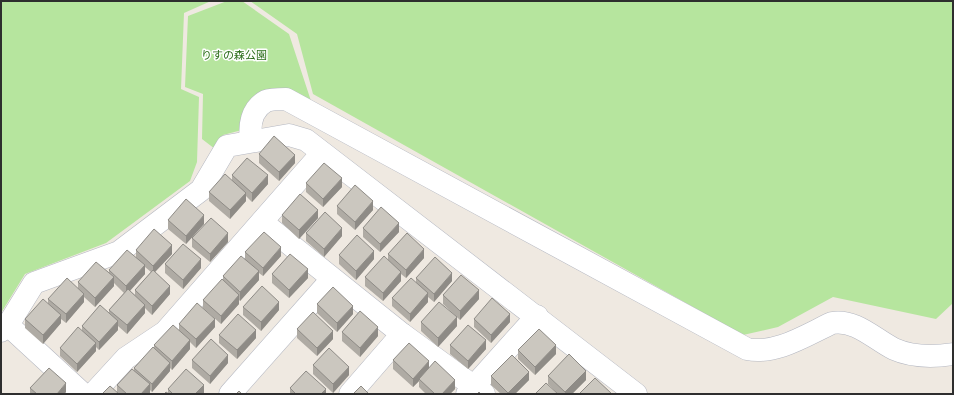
<svg xmlns="http://www.w3.org/2000/svg" width="954" height="395" font-family="'Roboto Condensed','Noto Sans JP',sans-serif">
<style>
.green{fill:#b6e59e}
.lines{fill:none;stroke-linecap:round;stroke-linejoin:round}
.minor-casing{stroke:#b4b7c1;stroke-width:23}
.minor{stroke:#fff;stroke-width:22}
.wall{fill:#afaba4;fill-rule:evenodd}
.shaded-wall{fill:#8e8b86}
.building{fill:#cbc7bf;stroke:#8e8b86}
.labels{text-anchor:middle;dominant-baseline:central;stroke-width:3;stroke-linejoin:round;paint-order:stroke}
.park-label{font-size:11px;fill:#2c6e1b;stroke:#fff}
</style>
<rect width="100%" height="100%" fill="#efe9e1"/>
<g class="green">
<path d="M 1,1 L 211,1 L 184,13 L 181,89 L 199,97 L 197,162 L 190,181 L 106,243 L 25,274 L 1,313 Z"/>
<path d="M 227,1 L 242,1 L 289,34 L 312,104 L 288,93 L 242,130 L 223,135 L 215,149 L 202,139 L 203,94 L 185,87 L 188,16 Z"/>
<path d="M 250,1 L 953,1 L 953,303 L 936,319 L 833,297 L 778,327 L 743,335 L 313,94 L 297,34 Z"/>
</g>
<g class="lines">
<defs>
<g id="minor">
<path d="M 251,141 C 249,126 251,109 266,101 C 271,99 280,99 286,99 L 747,349 C 776,355 806,335 832,323 C 856,319 874,339 894,349 C 912,357 934,357 953,354"/>
<path d="M 262,222 L 402,334 L 484,394"/>
<path d="M 8,325 L 83,394"/>
<path d="M 1,331 L 8,325 L 34,283 L 119,252 L 201,190 L 227,146 L 289,135 L 306,140 L 636,394"/>
<path d="M 93,394 L 126,358 L 165,332 L 322,153"/>
<path d="M 230,394 L 332,279"/>
<path d="M 350,394 L 402,334"/>
<path d="M 467,394 L 537,316"/>
</g>
</defs>
<use href="#minor" class="minor-casing"/>
<use href="#minor" class="minor"/>
</g>
<g class="wall">
<path d="M 259,154 L 295,163 L 279,181 L 259,163 Z"/>
<path d="M 232,175 L 268,184 L 252,202 L 246,196 L 246,201 L 230,219 L 209,201 L 209,192 L 232,180 Z"/>
<path d="M 306,183 L 342,187 L 323,207 L 306,192 Z"/>
<path d="M 337,206 L 373,210 L 355,230 L 337,214 Z"/>
<path d="M 282,215 L 318,218 L 299,239 L 282,223 Z"/>
<path d="M 168,220 L 204,224 L 186,244 L 168,229 Z"/>
<path d="M 363,228 L 399,232 L 380,252 L 363,237 Z"/>
<path d="M 306,233 L 342,236 L 324,257 L 306,241 Z"/>
<path d="M 192,238 L 228,242 L 210,262 L 192,247 Z"/>
<path d="M 136,250 L 172,254 L 155,272 L 170,294 L 152,315 L 145,308 L 145,313 L 127,334 L 118,326 L 118,330 L 99,350 L 96,347 L 96,351 L 77,372 L 60,356 L 60,348 L 82,331 L 82,326 L 109,314 L 109,310 L 124,293 L 114,283 L 114,286 L 95,307 L 84,297 L 84,302 L 66,323 L 61,319 L 61,323 L 43,344 L 25,328 L 25,319 L 48,303 L 48,299 L 78,288 L 78,282 L 109,273 L 109,270 L 136,257 ZM 145,267 L 151,272 L 135,290 L 135,295 L 130,291 L 145,274 Z"/>
<path d="M 245,252 L 281,256 L 263,276 L 259,273 L 259,280 L 240,301 L 239,300 L 239,304 L 221,324 L 203,308 L 203,300 L 223,280 L 223,276 L 245,259 Z"/>
<path d="M 388,254 L 424,258 L 406,278 L 401,274 L 401,281 L 383,301 L 365,286 L 365,277 L 388,261 Z"/>
<path d="M 339,255 L 374,259 L 356,280 L 339,264 Z"/>
<path d="M 165,264 L 201,268 L 183,289 L 165,273 Z"/>
<path d="M 272,274 L 308,278 L 289,298 L 272,283 Z"/>
<path d="M 416,278 L 452,281 L 434,302 L 428,297 L 428,302 L 410,322 L 392,306 L 392,298 L 416,283 Z"/>
<path d="M 443,295 L 479,299 L 460,320 L 443,304 Z"/>
<path d="M 317,304 L 353,314 L 337,332 L 317,313 Z"/>
<path d="M 243,307 L 279,310 L 261,331 L 243,315 Z"/>
<path d="M 474,319 L 510,322 L 491,343 L 474,327 Z"/>
<path d="M 421,322 L 457,326 L 438,347 L 421,331 Z"/>
<path d="M 179,324 L 215,327 L 196,348 L 190,342 L 190,349 L 172,370 L 170,368 L 170,371 L 152,392 L 150,390 L 150,393 L 149,394 L 102,394 L 117,393 L 117,385 L 134,371 L 134,368 L 154,349 L 154,345 L 179,330 Z"/>
<path d="M 297,329 L 333,339 L 317,356 L 297,338 Z"/>
<path d="M 342,332 L 378,336 L 360,357 L 342,341 Z"/>
<path d="M 219,335 L 256,338 L 237,359 L 219,343 Z"/>
<path d="M 450,345 L 486,349 L 468,369 L 450,354 Z"/>
<path d="M 518,350 L 556,354 L 535,375 L 518,359 Z"/>
<path d="M 192,360 L 228,363 L 210,384 L 192,368 Z"/>
<path d="M 393,360 L 429,368 L 455,389 L 450,394 L 426,394 L 419,387 L 419,381 L 413,387 L 393,369 Z"/>
<path d="M 313,365 L 349,375 L 333,393 L 313,374 Z"/>
<path d="M 491,376 L 529,380 L 515,394 L 501,394 L 491,385 Z"/>
<path d="M 548,376 L 586,380 L 572,394 L 558,394 L 548,384 Z"/>
<path d="M 30,388 L 66,392 L 64,394 L 30,394 Z"/>
<path d="M 290,388 L 326,394 L 290,394 Z"/>
<path d="M 168,389 L 204,393 L 203,394 L 164,394 L 168,393 Z"/>
</g>
<g class="shaded-wall">
<path d="M 295,155 L 295,163 L 279,181 L 279,172 Z"/>
<path d="M 268,175 L 268,184 L 252,202 L 252,193 Z"/>
<path d="M 342,178 L 342,187 L 323,207 L 323,199 Z"/>
<path d="M 246,193 L 246,201 L 230,219 L 230,210 Z"/>
<path d="M 373,201 L 373,210 L 355,230 L 355,222 Z"/>
<path d="M 318,210 L 318,218 L 299,239 L 299,230 Z"/>
<path d="M 204,215 L 204,224 L 186,244 L 186,236 Z"/>
<path d="M 399,223 L 399,232 L 380,252 L 380,244 Z"/>
<path d="M 342,228 L 342,236 L 324,257 L 324,249 Z"/>
<path d="M 228,233 L 228,242 L 210,262 L 210,254 Z"/>
<path d="M 172,245 L 172,254 L 153,274 L 153,266 Z"/>
<path d="M 281,247 L 281,256 L 263,276 L 263,268 Z"/>
<path d="M 424,249 L 424,258 L 406,278 L 406,270 Z"/>
<path d="M 374,251 L 374,259 L 356,280 L 356,271 Z"/>
<path d="M 201,259 L 201,268 L 183,289 L 183,280 Z"/>
<path d="M 145,265 L 145,274 L 126,295 L 126,286 Z"/>
<path d="M 308,269 L 308,278 L 289,298 L 289,290 Z"/>
<path d="M 259,271 L 259,280 L 240,301 L 240,292 Z"/>
<path d="M 401,272 L 401,281 L 383,301 L 383,293 Z"/>
<path d="M 452,273 L 452,281 L 434,302 L 434,294 Z"/>
<path d="M 114,277 L 114,286 L 95,307 L 95,298 Z"/>
<path d="M 170,286 L 170,294 L 152,315 L 152,306 Z"/>
<path d="M 479,290 L 479,299 L 460,320 L 460,311 Z"/>
<path d="M 428,293 L 428,302 L 410,322 L 410,314 Z"/>
<path d="M 84,294 L 84,302 L 66,323 L 66,314 Z"/>
<path d="M 239,295 L 239,304 L 221,324 L 221,316 Z"/>
<path d="M 279,302 L 279,310 L 261,331 L 261,322 Z"/>
<path d="M 145,305 L 145,313 L 127,334 L 127,325 Z"/>
<path d="M 353,306 L 353,314 L 337,332 L 337,323 Z"/>
<path d="M 510,314 L 510,322 L 491,343 L 491,335 Z"/>
<path d="M 61,315 L 61,323 L 43,344 L 43,335 Z"/>
<path d="M 457,317 L 457,326 L 438,347 L 438,338 Z"/>
<path d="M 215,319 L 215,327 L 196,348 L 196,339 Z"/>
<path d="M 118,321 L 118,330 L 99,350 L 99,342 Z"/>
<path d="M 378,327 L 378,336 L 360,357 L 360,348 Z"/>
<path d="M 256,330 L 256,338 L 237,359 L 237,350 Z"/>
<path d="M 333,331 L 333,339 L 317,356 L 317,348 Z"/>
<path d="M 190,340 L 190,349 L 172,370 L 172,361 Z"/>
<path d="M 486,340 L 486,349 L 468,369 L 468,361 Z"/>
<path d="M 96,343 L 96,351 L 77,372 L 77,364 Z"/>
<path d="M 556,345 L 556,354 L 535,375 L 535,367 Z"/>
<path d="M 228,355 L 228,363 L 210,384 L 210,376 Z"/>
<path d="M 429,361 L 429,370 L 419,379 L 419,381 L 413,387 L 413,379 Z"/>
<path d="M 170,363 L 170,371 L 152,392 L 152,384 Z"/>
<path d="M 349,367 L 349,375 L 333,393 L 333,384 Z"/>
<path d="M 586,371 L 586,380 L 572,394 L 565,394 L 565,392 Z"/>
<path d="M 529,372 L 529,380 L 515,394 L 508,394 L 508,393 Z"/>
<path d="M 455,380 L 455,389 L 450,394 L 442,394 Z"/>
<path d="M 66,383 L 66,392 L 64,394 L 57,394 Z"/>
<path d="M 150,384 L 150,393 L 149,394 L 141,394 Z"/>
<path d="M 204,385 L 204,393 L 203,394 L 195,394 Z"/>
<path d="M 326,389 L 326,394 L 321,394 Z"/>
</g>
<g class="building">
<path d="M 274,136 L 295,155 L 279,172 L 259,154 Z"/>
<path d="M 247,158 L 268,175 L 252,193 L 232,175 Z"/>
<path d="M 324,163 L 342,178 L 323,199 L 306,183 Z"/>
<path d="M 225,174 L 246,193 L 230,210 L 209,192 Z"/>
<path d="M 355,185 L 373,201 L 355,222 L 337,206 Z"/>
<path d="M 300,194 L 318,210 L 299,230 L 282,215 Z"/>
<path d="M 186,199 L 204,215 L 186,236 L 168,220 Z"/>
<path d="M 381,207 L 399,223 L 380,244 L 363,228 Z"/>
<path d="M 325,212 L 342,228 L 324,249 L 306,233 Z"/>
<path d="M 211,218 L 228,233 L 210,254 L 192,238 Z"/>
<path d="M 154,229 L 172,245 L 153,266 L 136,250 Z"/>
<path d="M 264,232 L 281,247 L 263,268 L 245,252 Z"/>
<path d="M 407,233 L 424,249 L 406,270 L 388,254 Z"/>
<path d="M 357,235 L 374,251 L 356,271 L 339,255 Z"/>
<path d="M 183,244 L 201,259 L 183,280 L 165,264 Z"/>
<path d="M 127,250 L 145,265 L 126,286 L 109,270 Z"/>
<path d="M 290,254 L 308,269 L 289,290 L 272,274 Z"/>
<path d="M 241,256 L 259,271 L 240,292 L 223,276 Z"/>
<path d="M 384,256 L 401,272 L 383,293 L 365,277 Z"/>
<path d="M 435,257 L 452,273 L 434,294 L 416,278 Z"/>
<path d="M 96,262 L 114,277 L 95,298 L 78,282 Z"/>
<path d="M 153,270 L 170,286 L 152,306 L 135,290 Z"/>
<path d="M 461,275 L 479,290 L 460,311 L 443,295 Z"/>
<path d="M 67,278 L 84,294 L 66,314 L 48,299 Z"/>
<path d="M 411,278 L 428,293 L 410,314 L 392,298 Z"/>
<path d="M 222,279 L 239,295 L 221,316 L 203,300 Z"/>
<path d="M 262,286 L 279,302 L 261,322 L 243,307 Z"/>
<path d="M 333,287 L 353,306 L 337,323 L 317,304 Z"/>
<path d="M 128,289 L 145,305 L 127,325 L 109,310 Z"/>
<path d="M 492,298 L 510,314 L 491,335 L 474,319 Z"/>
<path d="M 43,299 L 61,315 L 43,335 L 25,319 Z"/>
<path d="M 439,302 L 457,317 L 438,338 L 421,322 Z"/>
<path d="M 197,303 L 215,319 L 196,339 L 179,324 Z"/>
<path d="M 100,305 L 118,321 L 99,342 L 82,326 Z"/>
<path d="M 360,311 L 378,327 L 360,348 L 342,332 Z"/>
<path d="M 313,312 L 333,331 L 317,348 L 297,329 Z"/>
<path d="M 238,314 L 256,330 L 237,350 L 219,335 Z"/>
<path d="M 173,325 L 190,340 L 172,361 L 154,345 Z"/>
<path d="M 468,325 L 486,340 L 468,361 L 450,345 Z"/>
<path d="M 78,327 L 96,343 L 77,364 L 60,348 Z"/>
<path d="M 539,329 L 556,345 L 535,367 L 518,350 Z"/>
<path d="M 211,339 L 228,355 L 210,376 L 192,360 Z"/>
<path d="M 409,343 L 429,361 L 413,379 L 393,360 Z"/>
<path d="M 153,347 L 170,363 L 152,384 L 134,368 Z"/>
<path d="M 329,348 L 349,367 L 333,384 L 313,365 Z"/>
<path d="M 569,354 L 586,371 L 565,392 L 548,376 Z"/>
<path d="M 512,355 L 529,372 L 508,393 L 491,376 Z"/>
<path d="M 435,361 L 455,380 L 442,394 L 435,394 L 419,379 Z"/>
<path d="M 49,368 L 66,383 L 57,394 L 37,394 L 30,388 Z"/>
<path d="M 132,369 L 150,384 L 141,394 L 127,394 L 117,385 Z"/>
<path d="M 186,369 L 204,385 L 195,394 L 173,394 L 168,389 Z"/>
<path d="M 306,371 L 326,389 L 321,394 L 296,394 L 290,388 Z"/>
<path d="M 595,378 L 612,394 L 579,394 Z"/>
<path d="M 546,383 L 558,394 L 535,394 Z"/>
<path d="M 110,386 L 119,394 L 102,394 Z"/>
<path d="M 361,386 L 369,394 L 353,394 Z"/>
<path d="M 239,391 L 242,394 L 236,394 Z"/>
<path d="M 166,392 L 169,394 L 164,394 Z"/>
<path d="M 479,392 L 481,394 L 477,394 Z"/>
</g>
<g class="labels">
<g class="park-label">
<text x="234" y="55">りすの森公園</text>
</g>
</g>
<rect width="954" height="395" fill="none" stroke="#2e2e2e" stroke-width="4"/>
</svg>
